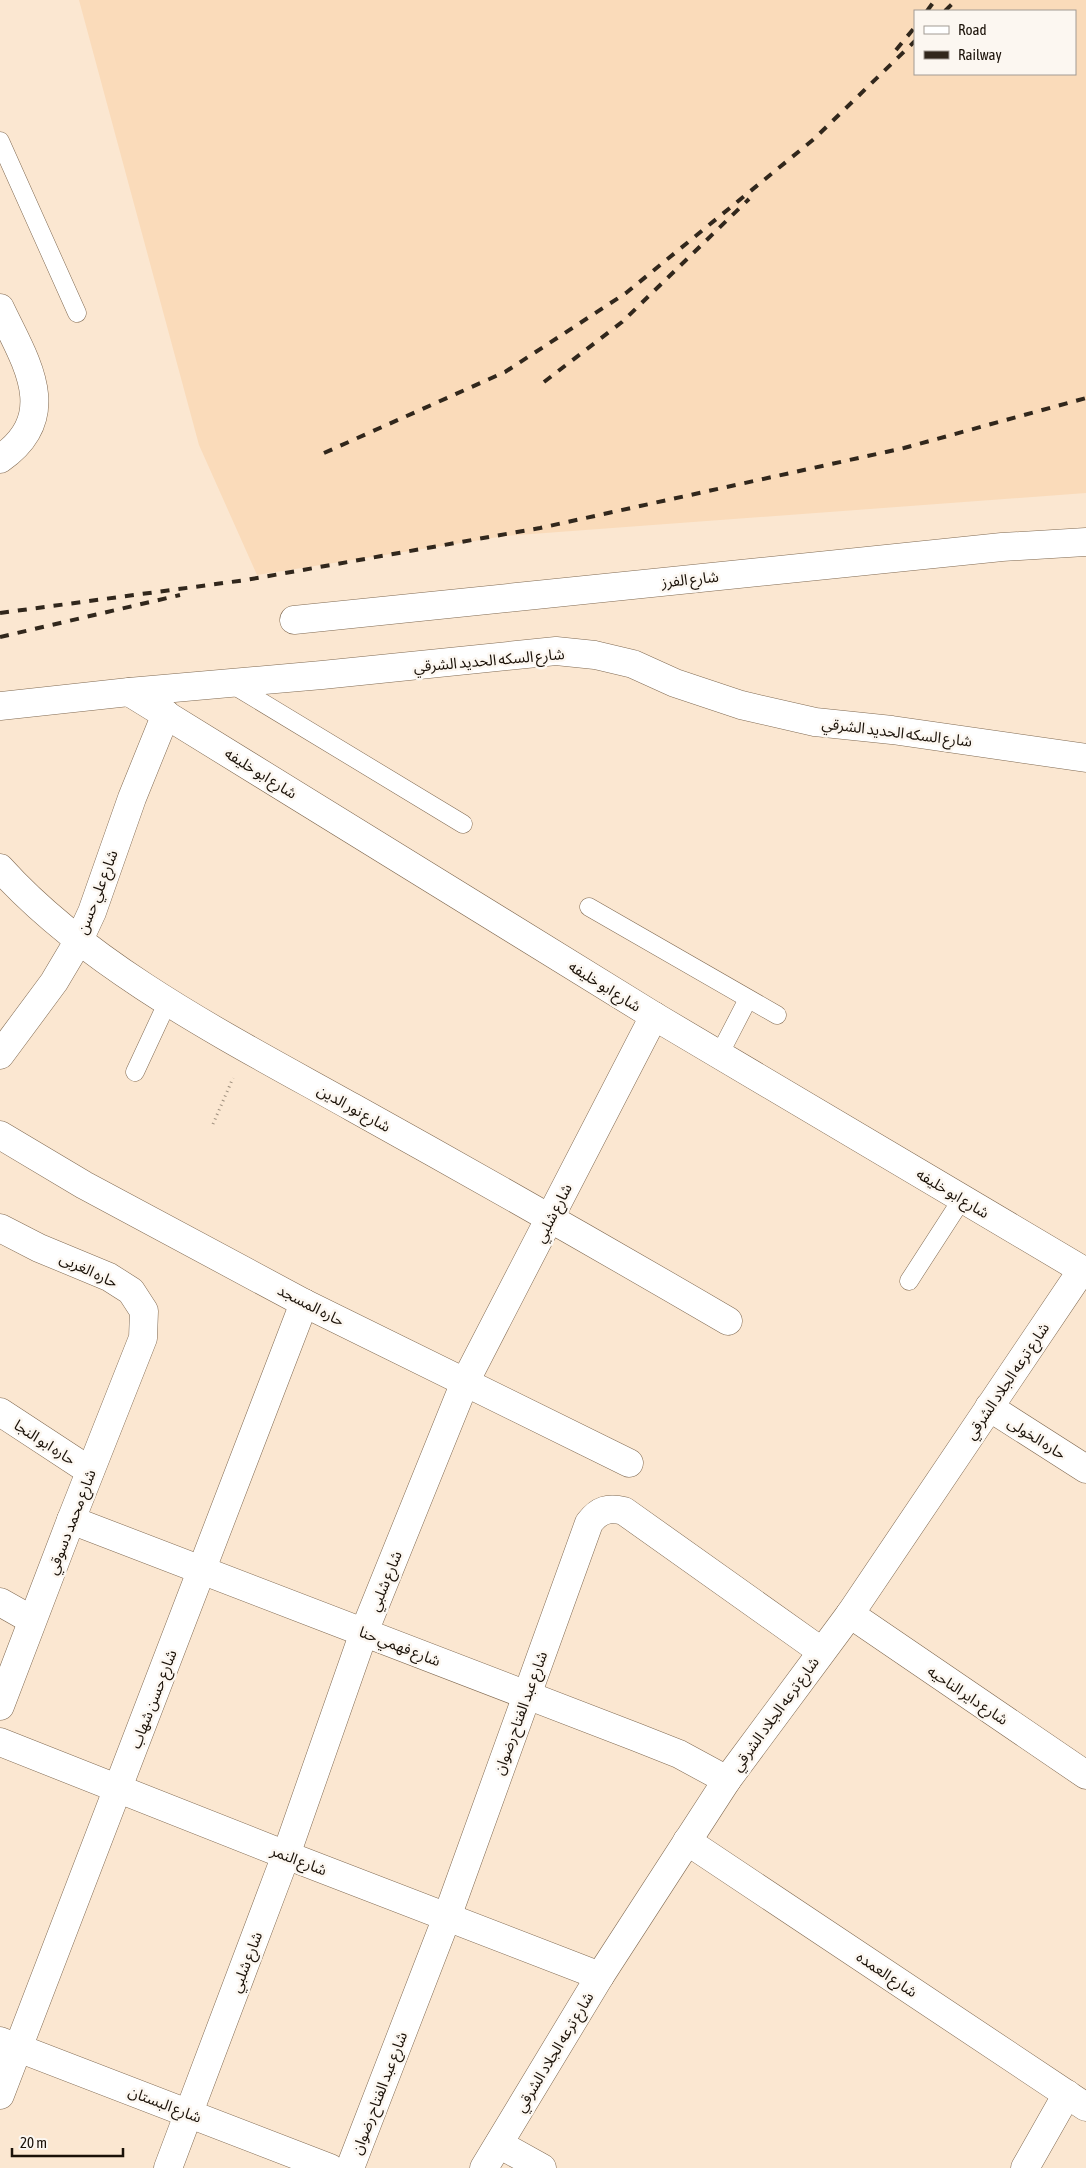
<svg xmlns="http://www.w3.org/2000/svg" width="1086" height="2168" font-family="'Asap Condensed','Noto Sans Arabic',sans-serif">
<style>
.built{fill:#fadbba;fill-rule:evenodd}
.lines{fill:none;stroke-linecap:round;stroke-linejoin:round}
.lane-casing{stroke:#806a52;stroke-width:19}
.street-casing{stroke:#806a52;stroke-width:29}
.path{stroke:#9d8e7d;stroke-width:3;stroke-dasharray:1 4;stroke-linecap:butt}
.lane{stroke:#fff;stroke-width:18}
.street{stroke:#fff;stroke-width:28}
.rail{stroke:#31271c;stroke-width:4;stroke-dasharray:9 9;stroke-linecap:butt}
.labels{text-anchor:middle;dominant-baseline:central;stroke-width:5;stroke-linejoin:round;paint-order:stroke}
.street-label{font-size:15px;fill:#1a1108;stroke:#fcf7f1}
</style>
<rect width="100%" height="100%" fill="#fbe7d1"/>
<path class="built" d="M 79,0 L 1086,0 L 1086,493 L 505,536 L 257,575 L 199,445 ZM 915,11 L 1075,11 L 1075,74 L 915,74 Z"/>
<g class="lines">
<defs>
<g id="lane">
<path d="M 0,141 L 77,313"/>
<path d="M 230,683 L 463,824"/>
<path d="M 589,907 L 777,1015"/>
<path d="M 719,1055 L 748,999"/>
<path d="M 135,1072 L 168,1001"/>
<path d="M 909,1281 L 962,1199"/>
</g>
<g id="street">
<path d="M 0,308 C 25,361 63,415 0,459"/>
<path d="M 294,620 L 1002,547 L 1086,542"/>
<path d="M 129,692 L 654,1016 L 1086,1272"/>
<path d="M 0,706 L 129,692 L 322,675 L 556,651 L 595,655 L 633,664 L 675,683 L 741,705 L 815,722 L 892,730 L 1086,758"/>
<path d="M 0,868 C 91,969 234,1041 352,1107 C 478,1177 603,1248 728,1321"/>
<path d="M 0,1055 L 54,982 L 79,940 L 92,912 L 132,798 L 166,714"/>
<path d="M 0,1135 L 84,1185 L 304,1303 L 629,1463"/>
<path d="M 0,1228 L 39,1248 L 109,1277 L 131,1291 L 144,1311 L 143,1338 L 71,1520 L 0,1706"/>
<path d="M 989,1407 L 1086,1469"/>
<path d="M 0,1412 L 90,1471"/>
<path d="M 71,1520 L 636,1737 L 679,1754 L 727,1780"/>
<path d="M 0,1602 L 32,1620"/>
<path d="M 850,1614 L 1086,1775"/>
<path d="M 0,1742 L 286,1855 L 600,1976"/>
<path d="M 687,1841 L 1086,2107"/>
<path d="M 0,2041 L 330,2168"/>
<path d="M 0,2095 L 304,1303"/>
<path d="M 499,2144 L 542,2168"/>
<path d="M 168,2168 L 286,1855 L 364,1632 L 465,1382 L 654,1016"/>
<path d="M 350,2168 L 447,1917 L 589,1523 C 599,1510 608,1507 624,1511 L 821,1651"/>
<path d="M 484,2168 L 600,1976 L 727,1780 L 850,1614 L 1082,1270"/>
<path d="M 1025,2168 L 1067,2094"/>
</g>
</defs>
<use href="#lane" class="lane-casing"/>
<use href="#street" class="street-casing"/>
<path class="path" d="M 213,1124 L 233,1078"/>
<use href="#lane" class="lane"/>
<use href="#street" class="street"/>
<g class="rail">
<path d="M 927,11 L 935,0"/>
<path d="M 945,11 L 956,0"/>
<path d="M 896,50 L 915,27"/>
<path d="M 544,382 L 622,322 L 749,199"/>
<path d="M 324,453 L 505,372 L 626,293 L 814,139 L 915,41"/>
<path d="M 0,613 L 246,580 L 540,528 L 904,448 L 1086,398"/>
<path d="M 0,637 L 180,595"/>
</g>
</g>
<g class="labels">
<g class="street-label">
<text transform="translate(690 579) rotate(-6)">شارع الفرز</text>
<text transform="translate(489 660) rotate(-5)">شارع السكه الحديد الشرقي</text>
<text transform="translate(897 732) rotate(7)">شارع السكه الحديد الشرقي</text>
<text transform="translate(261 773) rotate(32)">شارع ابو خليفه</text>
<text transform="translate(97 892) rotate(-69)">شارع علي حسن</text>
<text transform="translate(605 986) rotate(32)">شارع ابو خليفه</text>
<text transform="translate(354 1108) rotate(29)">شارع نور الدين</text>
<text transform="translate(953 1193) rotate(31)">شارع ابو خليفه</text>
<text transform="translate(553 1213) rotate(-63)">شارع شلبي</text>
<text transform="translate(89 1270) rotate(25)">حاره الغربى</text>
<text transform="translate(311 1305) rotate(27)">حاره المسجد</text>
<text transform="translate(1007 1381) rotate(-56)">شارع ترعه الجلاد الشرقي</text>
<text transform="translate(1037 1438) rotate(32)">حاره الخولى</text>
<text transform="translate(45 1442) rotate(33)">حاره ابو النجا</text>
<text transform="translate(71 1522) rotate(-69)">شارع محمد دسوقي</text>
<text transform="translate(385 1581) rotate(-68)">شارع شلبي</text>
<text transform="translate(400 1646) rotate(21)">شارع فهمي حنا</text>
<text transform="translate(968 1695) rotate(34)">شارع داير الناحيه</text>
<text transform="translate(153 1699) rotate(-69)">شارع حسن شهاب</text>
<text transform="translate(520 1713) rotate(-70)">شارع عبد الفتاح رضوان</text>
<text transform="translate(775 1714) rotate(-54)">شارع ترعه الجلاد الشرقي</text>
<text transform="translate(299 1860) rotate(21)">شارع النمر</text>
<text transform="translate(246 1962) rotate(-69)">شارع شلبي</text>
<text transform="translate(887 1974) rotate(34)">شارع العمده</text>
<text transform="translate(554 2052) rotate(-59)">شارع ترعه الجلاد الشرقي</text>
<text transform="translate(379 2093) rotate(-69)">شارع عبد الفتاح رضوان</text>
<text transform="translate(165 2104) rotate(21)">شارع البستان</text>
</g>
</g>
<rect x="914" y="10" width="162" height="65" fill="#fcf7f1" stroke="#a29b94"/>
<rect x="924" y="26" width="25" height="8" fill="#ffffff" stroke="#a29b94"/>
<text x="958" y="35" font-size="15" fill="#1a1108">Road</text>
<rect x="924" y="51" width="25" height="8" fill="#31271c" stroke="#a29b94"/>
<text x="958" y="60" font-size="15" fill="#1a1108">Railway</text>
<path d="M12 2148v8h111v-8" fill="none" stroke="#1a1108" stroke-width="2.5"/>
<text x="20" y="2148" font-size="15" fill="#1a1108" stroke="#fcf7f1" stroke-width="4" paint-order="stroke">20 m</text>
</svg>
